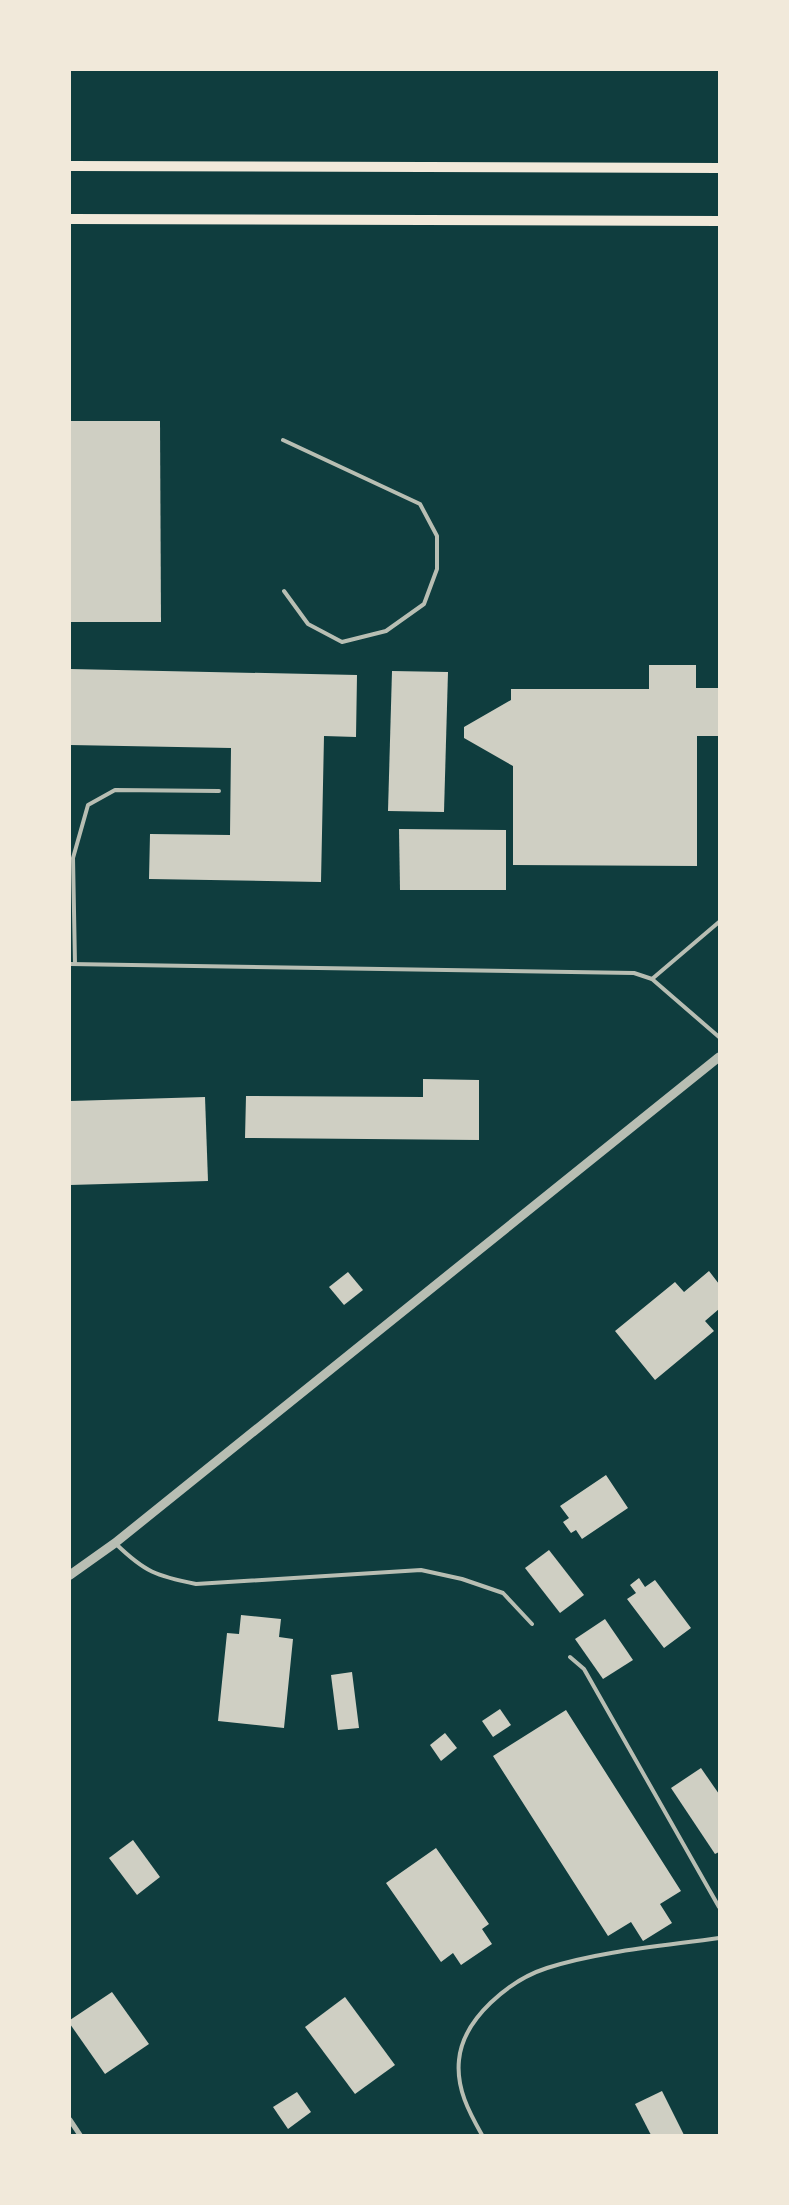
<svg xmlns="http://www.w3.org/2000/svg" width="789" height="2205" font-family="'Work Sans',sans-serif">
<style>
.building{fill:#cfcfc3}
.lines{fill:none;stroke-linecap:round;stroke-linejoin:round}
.service{stroke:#b8beb3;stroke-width:4}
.minor{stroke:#b8beb3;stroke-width:5}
.tertiary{stroke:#b8beb3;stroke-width:9}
.secondary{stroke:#f1e9da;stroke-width:10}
</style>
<rect width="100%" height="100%" fill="#0f3d3e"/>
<g class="building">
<path d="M 70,421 L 160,421 L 161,622 L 70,622 Z"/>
<path d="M 649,665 L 696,665 L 696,688 L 719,688 L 719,736 L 697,736 L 697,866 L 513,865 L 513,766 L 464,738 L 464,727 L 511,700 L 511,689 L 649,689 Z"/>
<path d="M 70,669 L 357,675 L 356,737 L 324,736 L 321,882 L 149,879 L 150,834 L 230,835 L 231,748 L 70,745 Z"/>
<path d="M 392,671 L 448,672 L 444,812 L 388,811 Z"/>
<path d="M 399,829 L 506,830 L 506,890 L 400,890 Z"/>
<path d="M 423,1079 L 479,1080 L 479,1140 L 245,1138 L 246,1096 L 423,1097 Z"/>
<path d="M 205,1097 L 208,1181 L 70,1185 L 70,1101 Z"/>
<path d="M 709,1271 L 719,1284 L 719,1309 L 705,1321 L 714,1331 L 655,1380 L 615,1331 L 675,1282 L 684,1292 Z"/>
<path d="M 348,1272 L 363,1290 L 344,1305 L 329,1287 Z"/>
<path d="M 606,1475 L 628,1508 L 582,1539 L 576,1530 L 571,1533 L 563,1522 L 569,1518 L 560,1506 Z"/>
<path d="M 549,1550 L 584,1595 L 560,1613 L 525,1568 Z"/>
<path d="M 639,1578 L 645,1587 L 655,1580 L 691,1628 L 664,1648 L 627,1599 L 636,1593 L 630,1585 Z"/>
<path d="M 241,1615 L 281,1619 L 279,1637 L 293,1639 L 284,1728 L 218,1721 L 227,1633 L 239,1634 Z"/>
<path d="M 605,1619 L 633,1660 L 603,1679 L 575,1639 Z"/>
<path d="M 352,1672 L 359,1728 L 338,1730 L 331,1675 Z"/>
<path d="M 500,1709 L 511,1725 L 493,1737 L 482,1721 Z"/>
<path d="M 566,1710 L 681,1891 L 660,1904 L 672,1923 L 643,1941 L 631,1922 L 608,1936 L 493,1756 Z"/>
<path d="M 445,1733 L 457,1748 L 441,1761 L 430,1745 Z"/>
<path d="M 701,1768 L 719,1794 L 719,1852 L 715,1854 L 671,1788 Z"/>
<path d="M 133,1840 L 160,1877 L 137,1895 L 109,1858 Z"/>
<path d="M 436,1848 L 489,1924 L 482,1929 L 492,1944 L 461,1965 L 453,1953 L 441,1962 L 386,1883 Z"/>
<path d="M 112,1992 L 149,2044 L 105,2074 L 70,2024 L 70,2020 Z"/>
<path d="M 345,1997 L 395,2065 L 355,2094 L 305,2027 Z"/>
<path d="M 662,2091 L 684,2135 L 651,2135 L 635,2104 Z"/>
<path d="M 297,2092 L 311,2112 L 288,2129 L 273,2107 Z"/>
</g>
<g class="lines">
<g class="service">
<path d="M 283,440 L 420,504 L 437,536 L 437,569 L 424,604 L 386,631 L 342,642 L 308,624 L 284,591"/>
<path d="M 70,964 L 634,973 L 652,979 L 719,1037"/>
<path d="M 75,964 L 73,858 L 88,805 L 115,790 L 219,791"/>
<path d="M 652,979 L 719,922"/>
<path d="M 116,1544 C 145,1572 156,1576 196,1584 L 421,1570 L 462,1579 L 503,1593 L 532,1624"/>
<path d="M 570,1657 L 584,1669 L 719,1907"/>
<path d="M 482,2135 C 469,2112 456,2088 459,2060 C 463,2018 510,1980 547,1968 C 601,1951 663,1946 719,1938"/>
</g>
<path class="minor" d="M 70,2120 L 80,2135"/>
<path class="tertiary" d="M 70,1575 L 115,1543 L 719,1057"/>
<g class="secondary">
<path d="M 70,166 L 719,168"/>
<path d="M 70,219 L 719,221"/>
</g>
</g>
<rect width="789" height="2205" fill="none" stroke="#f1e9da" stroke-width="142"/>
</svg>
